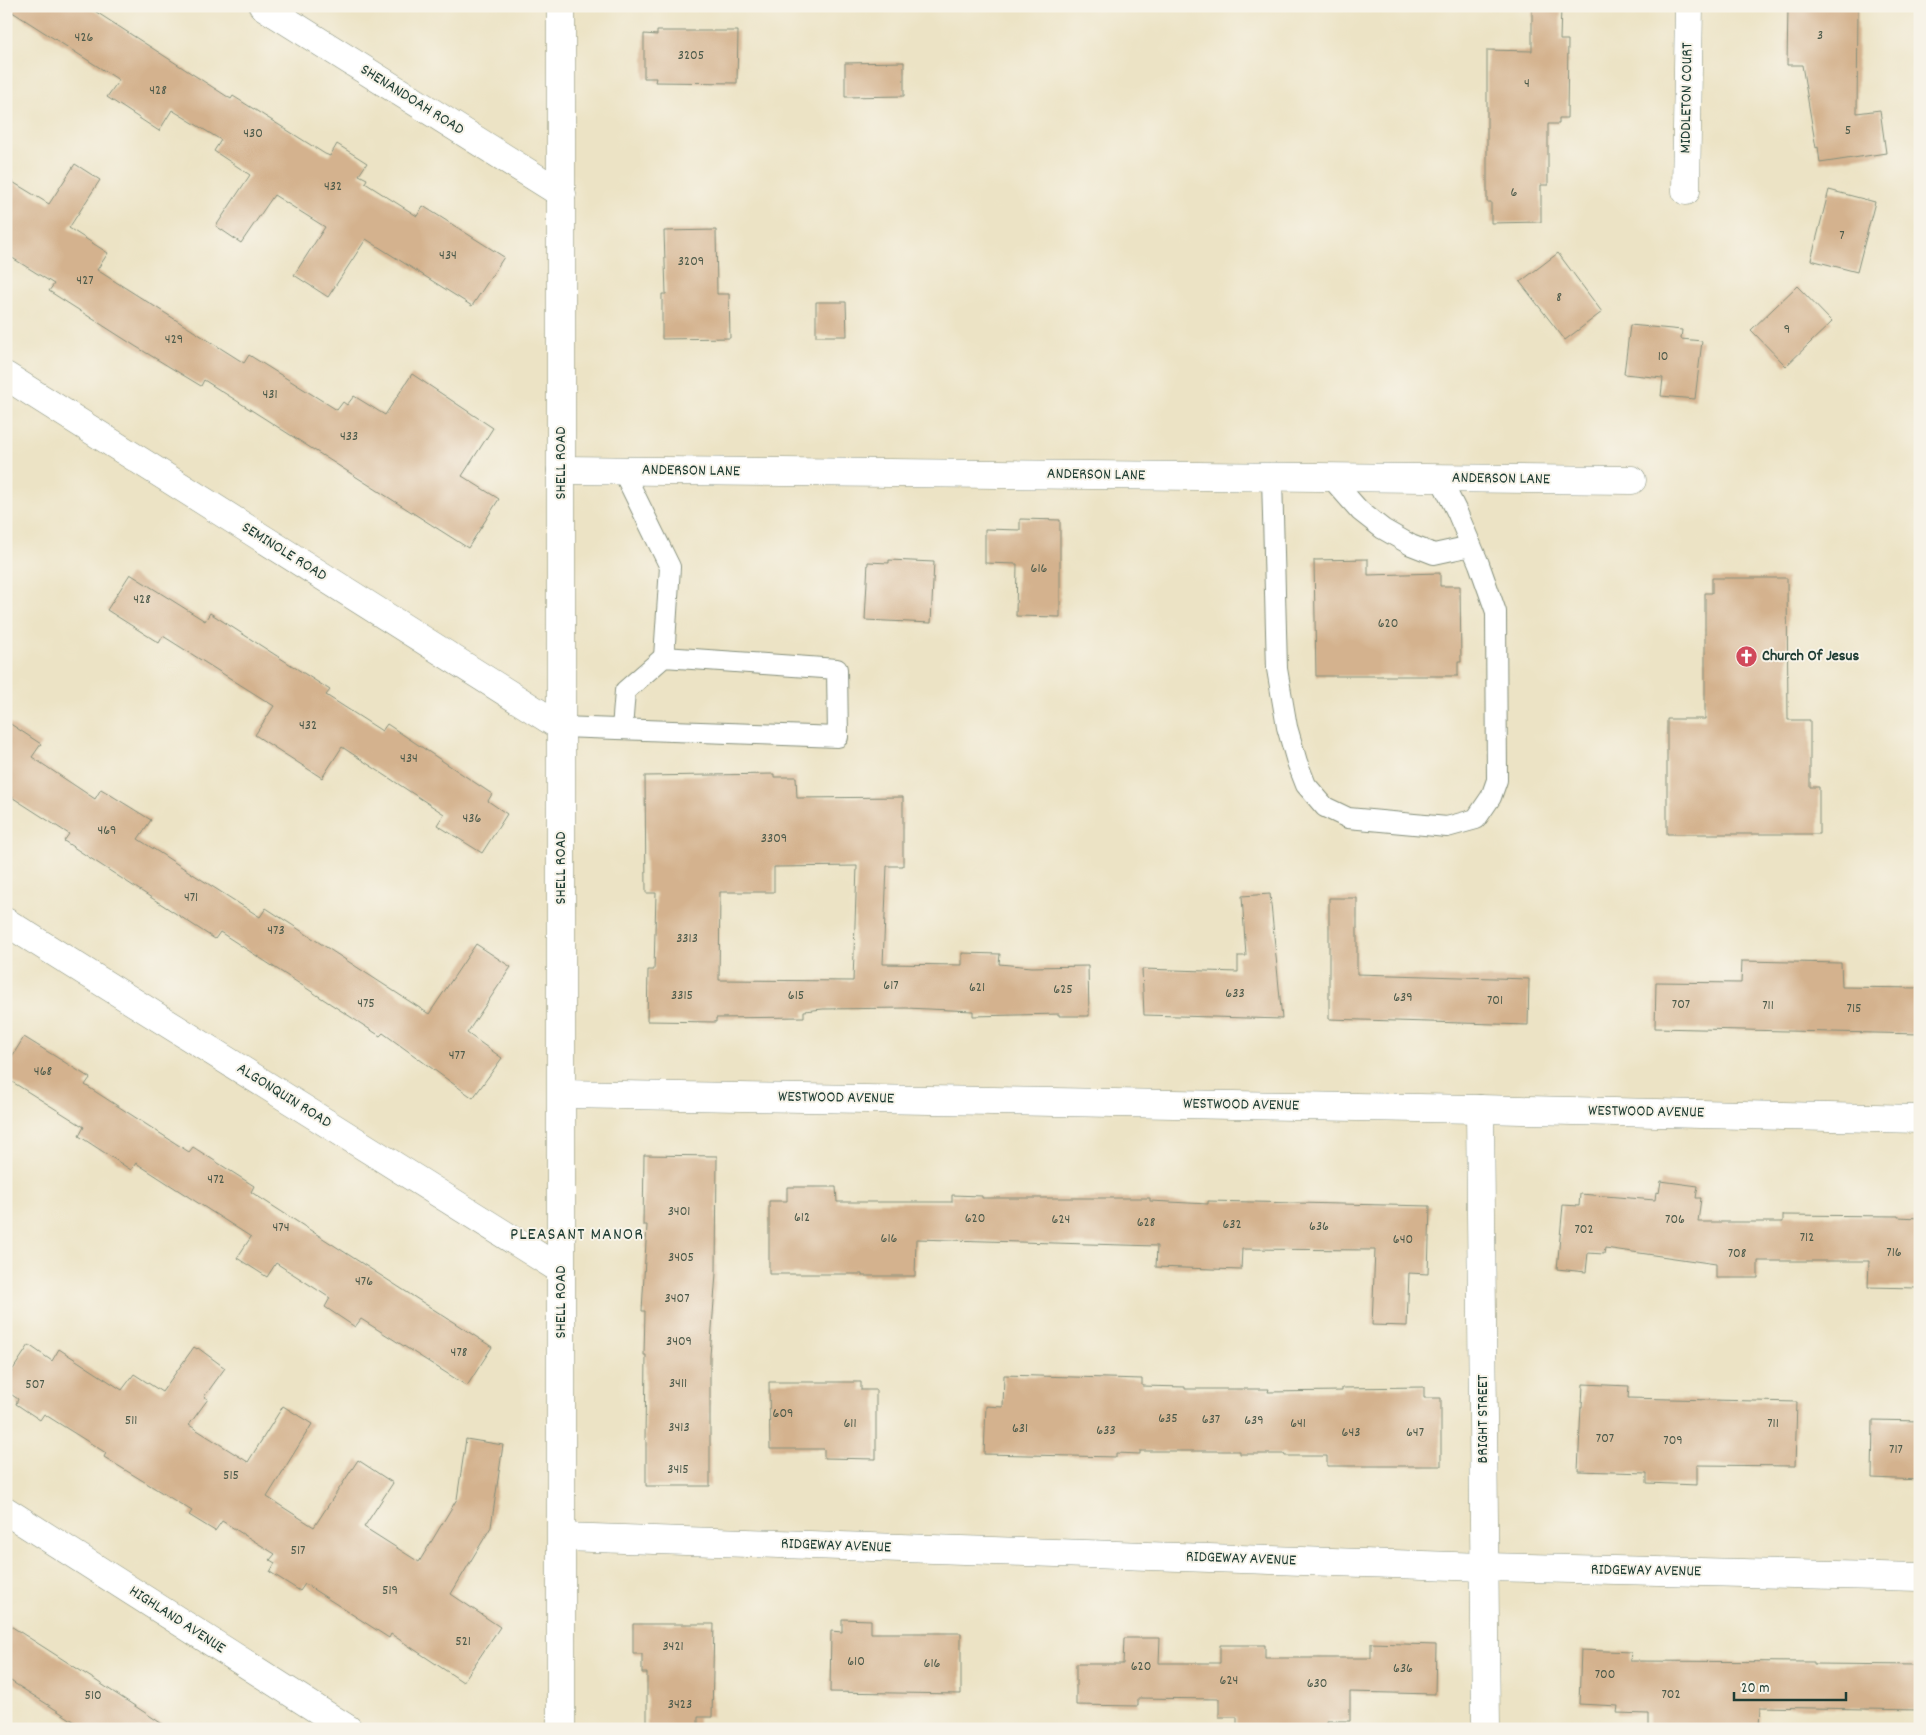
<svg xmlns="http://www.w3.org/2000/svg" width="1926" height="1735" font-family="Dekko,sans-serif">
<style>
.building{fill:#d4b28e;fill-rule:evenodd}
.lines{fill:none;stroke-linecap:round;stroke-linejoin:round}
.lane-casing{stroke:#86907c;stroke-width:22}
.street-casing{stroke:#86907c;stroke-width:29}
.secondary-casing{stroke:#86907c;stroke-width:29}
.lane{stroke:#fff;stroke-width:20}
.street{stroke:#fff;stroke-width:28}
.secondary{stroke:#fff;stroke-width:28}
.labels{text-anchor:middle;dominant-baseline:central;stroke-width:4;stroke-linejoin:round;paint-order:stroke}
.number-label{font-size:14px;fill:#4c5a4a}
.street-label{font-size:16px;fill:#1f3d34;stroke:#f7f3e8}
.poi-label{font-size:16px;font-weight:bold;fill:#1f3d34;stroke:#f7f3e8;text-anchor:start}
.neighbourhood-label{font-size:18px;letter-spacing:1px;fill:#1f3d34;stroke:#f7f3e8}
</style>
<rect width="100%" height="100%" fill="#f7f3e8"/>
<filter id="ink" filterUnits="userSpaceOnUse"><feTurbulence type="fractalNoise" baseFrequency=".02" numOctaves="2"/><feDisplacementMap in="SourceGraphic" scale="10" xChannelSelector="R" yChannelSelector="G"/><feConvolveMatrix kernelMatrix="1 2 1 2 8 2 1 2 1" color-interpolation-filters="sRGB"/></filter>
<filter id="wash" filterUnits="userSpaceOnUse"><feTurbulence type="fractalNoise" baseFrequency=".0096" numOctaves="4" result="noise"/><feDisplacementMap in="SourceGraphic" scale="20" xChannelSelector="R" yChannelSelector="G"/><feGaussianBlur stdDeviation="1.12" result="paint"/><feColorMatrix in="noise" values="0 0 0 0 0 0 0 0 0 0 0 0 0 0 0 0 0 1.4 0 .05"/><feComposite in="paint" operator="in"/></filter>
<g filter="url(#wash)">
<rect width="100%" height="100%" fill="#ece3c5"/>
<g id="blocks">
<g class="building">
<path d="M 6,6 L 87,6 L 231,99 L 233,96 L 325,154 L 330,156 L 337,144 L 367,163 L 359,175 L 367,179 L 365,183 L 417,216 L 423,206 L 504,257 L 472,306 L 366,239 L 328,297 L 294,275 L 325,227 L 274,195 L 241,243 L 216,226 L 250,175 L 214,151 L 221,140 L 172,110 L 159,131 L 107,97 L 119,80 L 6,8 Z"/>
<path d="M 1532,6 L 1561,6 L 1560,40 L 1568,40 L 1567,118 L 1559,118 L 1559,124 L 1548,124 L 1548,185 L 1541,185 L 1541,222 L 1491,223 L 1491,202 L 1487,202 L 1487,50 L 1532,51 Z"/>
<path d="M 1788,6 L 1858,6 L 1857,113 L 1880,110 L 1886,153 L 1820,163 L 1818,147 L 1816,148 L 1802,65 L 1787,65 Z"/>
<path d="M 657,31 L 738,31 L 737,83 L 655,82 L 656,78 L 644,78 L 644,34 L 657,35 Z"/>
<path d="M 904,62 L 904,96 L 845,97 L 845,63 Z"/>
<path d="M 75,164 L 100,180 L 69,228 L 108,253 L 97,270 L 244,363 L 249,355 L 337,410 L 343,402 L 347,405 L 354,396 L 385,415 L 412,374 L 493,428 L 462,476 L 499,499 L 468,548 L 204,380 L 201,386 L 135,346 L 49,291 L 54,284 L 6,254 L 6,178 L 49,204 Z"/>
<path d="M 1829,190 L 1875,202 L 1857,272 L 1811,260 Z"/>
<path d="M 716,230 L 717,294 L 729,294 L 730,338 L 662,339 L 662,294 L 666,294 L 664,231 Z"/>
<path d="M 1558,253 L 1602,312 L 1565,340 L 1520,282 Z"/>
<path d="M 1797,286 L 1832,322 L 1786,366 L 1751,330 Z"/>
<path d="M 816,302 L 846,302 L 847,336 L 816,336 Z"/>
<path d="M 1630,325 L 1682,330 L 1681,339 L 1702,341 L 1695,399 L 1661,396 L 1663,378 L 1624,374 Z"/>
<path d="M 1020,519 L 1060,520 L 1060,617 L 1016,616 L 1017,564 L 985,563 L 985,529 L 1020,530 Z"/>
<path d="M 1368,559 L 1368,575 L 1440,573 L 1440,586 L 1460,586 L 1461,662 L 1458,662 L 1458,676 L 1316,676 L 1314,560 Z"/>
<path d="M 889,560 L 934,562 L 931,623 L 865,620 L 868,562 L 889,563 Z"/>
<path d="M 130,574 L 205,621 L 210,613 L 330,690 L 326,695 L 382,731 L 387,724 L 492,794 L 488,801 L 507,814 L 482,853 L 437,825 L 444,814 L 342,747 L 322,778 L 255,735 L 274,706 L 163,636 L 159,643 L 107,610 Z"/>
<path d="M 1712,578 L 1787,578 L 1788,720 L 1810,720 L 1810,787 L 1819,787 L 1819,834 L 1667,834 L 1667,719 L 1705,719 L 1705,593 L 1712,593 Z"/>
<path d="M 6,721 L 41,744 L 32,757 L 95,799 L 101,789 L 151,820 L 138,839 L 260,917 L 266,908 L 429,1014 L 476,944 L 511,967 L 467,1033 L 502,1058 L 473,1098 L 383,1033 L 380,1036 L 220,932 L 215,939 L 64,841 L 69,834 L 7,794 L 6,796 Z"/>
<path d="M 774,774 L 774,777 L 796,777 L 797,798 L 903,797 L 903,866 L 887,866 L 883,964 L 962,965 L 962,953 L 1000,954 L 999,964 L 1032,967 L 1088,966 L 1089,1016 L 1059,1016 L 1059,1014 L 973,1016 L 973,1011 L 906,1008 L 823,1009 L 804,1011 L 804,1017 L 716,1018 L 716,1022 L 647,1021 L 648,970 L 654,970 L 656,893 L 646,893 L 645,776 ZM 857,866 L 853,981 L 719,980 L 720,892 L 774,892 L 774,867 Z"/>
<path d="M 1270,894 L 1282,1019 L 1144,1015 L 1142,969 L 1238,972 L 1238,956 L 1246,956 L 1242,896 Z"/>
<path d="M 1329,898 L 1357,898 L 1357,974 L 1529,979 L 1528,1025 L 1329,1019 Z"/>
<path d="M 1742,961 L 1841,963 L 1842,987 L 1920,988 L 1920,1034 L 1655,1028 L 1656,982 L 1741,983 Z"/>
<path d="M 24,1037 L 90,1078 L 85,1085 L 189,1152 L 193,1147 L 254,1186 L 251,1192 L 492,1347 L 467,1386 L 361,1319 L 355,1327 L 325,1307 L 330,1298 L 276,1263 L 267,1277 L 237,1258 L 251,1237 L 136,1163 L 131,1170 L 79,1136 L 84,1127 L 6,1078 L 6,1066 Z"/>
<path d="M 644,1155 L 717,1156 L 716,1273 L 710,1356 L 710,1486 L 646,1486 L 646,1440 L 645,1440 L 646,1355 L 644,1355 L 645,1311 L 642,1311 L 647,1225 L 643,1225 Z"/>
<path d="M 1661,1181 L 1698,1186 L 1696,1198 L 1701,1198 L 1698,1222 L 1783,1222 L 1783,1215 L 1898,1216 L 1898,1217 L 1919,1218 L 1918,1288 L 1868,1287 L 1869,1261 L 1758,1261 L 1758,1278 L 1716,1278 L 1716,1264 L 1605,1248 L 1604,1254 L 1588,1253 L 1586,1272 L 1557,1269 L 1563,1205 L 1579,1206 L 1580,1194 L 1655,1200 L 1656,1192 L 1659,1193 Z"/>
<path d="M 787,1187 L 836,1187 L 837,1202 L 952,1202 L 952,1195 L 982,1196 L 982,1198 L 1150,1198 L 1150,1201 L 1208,1204 L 1208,1201 L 1430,1206 L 1428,1274 L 1409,1273 L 1407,1326 L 1372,1325 L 1375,1250 L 1242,1249 L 1241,1270 L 1156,1267 L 1157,1246 L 916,1239 L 915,1276 L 862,1276 L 862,1274 L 769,1274 L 769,1201 L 787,1201 Z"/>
<path d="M 29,1345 L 52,1361 L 59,1349 L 122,1390 L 134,1374 L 162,1392 L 194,1347 L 197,1349 L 198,1348 L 225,1368 L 204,1397 L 208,1399 L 189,1425 L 248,1462 L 283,1406 L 312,1424 L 267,1497 L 314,1527 L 358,1460 L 393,1483 L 364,1527 L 419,1562 L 457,1499 L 466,1439 L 503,1445 L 491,1527 L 451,1594 L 500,1627 L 463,1682 L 391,1634 L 389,1638 L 305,1584 L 300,1591 L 270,1572 L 275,1563 L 270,1560 L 275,1554 L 222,1521 L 215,1531 L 189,1515 L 192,1511 L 104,1457 L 106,1453 L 44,1414 L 40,1420 L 16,1404 L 18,1399 L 6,1391 L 6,1380 Z"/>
<path d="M 1004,1375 L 1142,1379 L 1142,1386 L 1185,1387 L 1185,1389 L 1269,1389 L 1268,1392 L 1342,1391 L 1342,1388 L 1424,1387 L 1424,1398 L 1441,1398 L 1441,1466 L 1327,1466 L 1327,1456 L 1285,1456 L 1284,1454 L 1240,1454 L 1240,1451 L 1140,1451 L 1140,1454 L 1116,1453 L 1116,1457 L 984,1454 L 986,1406 L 1003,1407 Z"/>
<path d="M 769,1382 L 861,1382 L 861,1390 L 876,1390 L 876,1459 L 824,1458 L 824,1449 L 770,1449 Z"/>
<path d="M 1583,1384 L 1629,1386 L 1628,1398 L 1797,1402 L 1795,1466 L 1697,1465 L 1697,1485 L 1647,1483 L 1647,1473 L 1578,1471 L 1581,1407 L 1582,1407 Z"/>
<path d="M 1873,1420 L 1920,1421 L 1920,1480 L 1872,1478 Z"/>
<path d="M 842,1619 L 871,1620 L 871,1633 L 961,1633 L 961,1694 L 830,1692 L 831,1631 L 842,1632 Z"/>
<path d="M 6,1623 L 95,1680 L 170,1729 L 86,1729 L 6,1678 Z"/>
<path d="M 633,1624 L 714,1624 L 712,1717 L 698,1717 L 698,1729 L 647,1729 L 647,1673 L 642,1673 L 642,1654 L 633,1654 Z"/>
<path d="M 1124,1638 L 1160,1638 L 1159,1663 L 1220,1663 L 1220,1645 L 1265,1645 L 1265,1658 L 1371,1658 L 1371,1643 L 1436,1645 L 1435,1694 L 1350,1692 L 1350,1721 L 1327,1721 L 1327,1729 L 1237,1729 L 1237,1717 L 1219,1717 L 1219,1699 L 1138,1698 L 1138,1706 L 1076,1705 L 1076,1664 L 1123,1664 Z"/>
<path d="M 1581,1650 L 1631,1652 L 1630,1661 L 1814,1662 L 1814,1664 L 1919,1665 L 1918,1710 L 1760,1707 L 1759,1729 L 1648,1729 L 1648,1714 L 1617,1713 L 1618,1706 L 1579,1704 Z"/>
</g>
</g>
</g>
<g filter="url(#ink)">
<use href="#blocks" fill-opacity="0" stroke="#86907c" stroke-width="1"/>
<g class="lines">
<defs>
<g id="lane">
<path d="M 623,471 L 670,567 L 664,657"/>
<path d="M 1272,477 L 1277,669 L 1287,727 L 1297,762 L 1306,785 L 1325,807 L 1348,818 L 1447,827 L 1476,819 L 1491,797 L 1497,780 L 1496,612 L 1479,564 L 1457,512 L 1440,478"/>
<path d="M 1330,477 L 1360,511 L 1383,529 L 1411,545 L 1434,554 L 1471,546"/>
<path d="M 561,727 L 838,737 L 837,669 L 664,657 L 625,691 L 622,729"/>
</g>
<g id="street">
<path d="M 263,6 L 562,194"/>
<path d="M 1686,191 L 1689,6"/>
<path d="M 6,376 L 561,727"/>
<path d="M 561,470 L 1632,480"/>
<path d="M 6,922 L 561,1270"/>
<path d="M 562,1094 L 1480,1109 L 1920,1119"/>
<path d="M 1480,1109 L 1486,1729"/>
<path d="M 6,1511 L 348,1729"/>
<path d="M 562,1537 L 1484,1567 L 1920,1577"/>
</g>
<path id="secondary" d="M 561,6 L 561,1729"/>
</defs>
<use href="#lane" class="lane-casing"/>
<use href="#street" class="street-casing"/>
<use href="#secondary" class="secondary-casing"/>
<use href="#lane" class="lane"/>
<use href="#street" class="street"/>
<use href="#secondary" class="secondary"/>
</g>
</g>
<defs>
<symbol id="church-disc" viewBox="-11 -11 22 22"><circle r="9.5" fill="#d1495b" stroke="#f7f3e8"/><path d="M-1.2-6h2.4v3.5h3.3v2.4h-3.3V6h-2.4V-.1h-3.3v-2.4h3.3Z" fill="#fff"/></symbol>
</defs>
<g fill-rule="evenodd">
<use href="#church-disc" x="1734" y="644" width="25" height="25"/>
</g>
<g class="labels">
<g class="number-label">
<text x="1820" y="36">3</text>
<text x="84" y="38">426</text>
<text x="691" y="56">3205</text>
<text x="1527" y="84">4</text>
<text x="158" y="91">428</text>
<text x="1848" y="131">5</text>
<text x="253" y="134">430</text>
<text x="333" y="187">432</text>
<text x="1514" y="193">6</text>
<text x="1842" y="236">7</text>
<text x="448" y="256">434</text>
<text x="691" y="262">3209</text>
<text x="85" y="281">427</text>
<text x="1559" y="298">8</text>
<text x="1787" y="330">9</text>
<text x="174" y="340">429</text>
<text x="1663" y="357">10</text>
<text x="270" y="395">431</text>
<text x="349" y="437">433</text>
<text x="1039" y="569">616</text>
<text x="142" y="600">428</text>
<text x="1388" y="624">620</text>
<text x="308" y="726">432</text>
<text x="409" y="759">434</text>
<text x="472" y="819">436</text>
<text x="107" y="831">469</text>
<text x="774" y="839">3309</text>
<text x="191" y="898">471</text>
<text x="276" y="931">473</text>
<text x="687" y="939">3313</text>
<text x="891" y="986">617</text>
<text x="977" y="988">621</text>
<text x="1063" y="990">625</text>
<text x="1235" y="994">633</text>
<text x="682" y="996">3315</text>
<text x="796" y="996">615</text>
<text x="1403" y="998">639</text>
<text x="1495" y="1001">701</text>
<text x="366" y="1004">475</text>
<text x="1681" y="1005">707</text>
<text x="1768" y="1006">711</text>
<text x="1854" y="1009">715</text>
<text x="457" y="1056">477</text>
<text x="43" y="1072">468</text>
<text x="216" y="1180">472</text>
<text x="679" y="1212">3401</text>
<text x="802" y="1218">612</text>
<text x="975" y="1219">620</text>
<text x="1061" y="1220">624</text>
<text x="1675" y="1220">706</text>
<text x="1146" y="1223">628</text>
<text x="1232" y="1225">632</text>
<text x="1319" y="1227">636</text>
<text x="281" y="1228">474</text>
<text x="1584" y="1230">702</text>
<text x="1807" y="1238">712</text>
<text x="889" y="1239">616</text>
<text x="1403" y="1240">640</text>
<text x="1894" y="1253">716</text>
<text x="1737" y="1254">708</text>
<text x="681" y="1258">3405</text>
<text x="364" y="1282">476</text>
<text x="677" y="1299">3407</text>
<text x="679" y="1342">3409</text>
<text x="459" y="1353">478</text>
<text x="678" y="1384">3411</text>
<text x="35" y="1385">507</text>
<text x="783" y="1414">609</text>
<text x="1168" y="1419">635</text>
<text x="1211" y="1420">637</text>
<text x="131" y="1421">511</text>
<text x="1254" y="1421">639</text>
<text x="850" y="1424">611</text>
<text x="1298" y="1424">641</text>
<text x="1773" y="1424">711</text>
<text x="679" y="1428">3413</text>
<text x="1020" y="1429">631</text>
<text x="1106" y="1431">633</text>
<text x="1351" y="1433">643</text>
<text x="1415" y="1433">647</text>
<text x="1605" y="1439">707</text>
<text x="1673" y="1441">709</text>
<text x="1896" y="1450">717</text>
<text x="678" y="1470">3415</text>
<text x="231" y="1476">515</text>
<text x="298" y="1551">517</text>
<text x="390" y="1591">519</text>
<text x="463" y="1642">521</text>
<text x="673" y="1647">3421</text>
<text x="856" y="1662">610</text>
<text x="932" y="1664">616</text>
<text x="1141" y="1667">620</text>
<text x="1403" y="1669">636</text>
<text x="1605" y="1675">700</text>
<text x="1229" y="1681">624</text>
<text x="1317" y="1684">630</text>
<text x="1671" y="1695">702</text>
<text x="93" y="1696">510</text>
<text x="680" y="1705">3423</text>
</g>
<g class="street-label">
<text transform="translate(1687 98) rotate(-89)">MIDDLETON COURT</text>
<text transform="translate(412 100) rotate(32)">SHENANDOAH ROAD</text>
<text transform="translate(561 463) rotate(-90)">SHELL ROAD</text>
<text transform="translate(691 471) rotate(1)">ANDERSON LANE</text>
<text transform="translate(1096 475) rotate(1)">ANDERSON LANE</text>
<text transform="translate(1501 479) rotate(1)">ANDERSON LANE</text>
<text transform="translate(284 552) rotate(32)">SEMINOLE ROAD</text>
<text transform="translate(561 868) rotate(-90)">SHELL ROAD</text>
<text transform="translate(284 1096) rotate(32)">ALGONQUIN ROAD</text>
<text transform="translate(836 1098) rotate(1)">WESTWOOD AVENUE</text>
<text transform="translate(1241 1105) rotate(1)">WESTWOOD AVENUE</text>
<text transform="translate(1646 1112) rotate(1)">WESTWOOD AVENUE</text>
<text transform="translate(561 1302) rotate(-90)">SHELL ROAD</text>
<text transform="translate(1483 1419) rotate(-90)">BRIGHT STREET</text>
<text transform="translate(836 1546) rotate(2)">RIDGEWAY AVENUE</text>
<text transform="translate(1241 1559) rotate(2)">RIDGEWAY AVENUE</text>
<text transform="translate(1646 1571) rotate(1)">RIDGEWAY AVENUE</text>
<text transform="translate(177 1620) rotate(33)">HIGHLAND AVENUE</text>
</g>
<g class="poi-label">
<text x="1762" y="656">Church Of Jesus</text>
</g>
<g class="neighbourhood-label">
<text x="577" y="1235">PLEASANT MANOR</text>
</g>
</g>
<rect width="1926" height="1735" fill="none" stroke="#f7f3e8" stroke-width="25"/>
<path d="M1734 1692v8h112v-8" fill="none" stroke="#1f3d34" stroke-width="2.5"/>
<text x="1741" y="1692" font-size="15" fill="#1f3d34" stroke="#f7f3e8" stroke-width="4" paint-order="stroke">20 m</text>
</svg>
